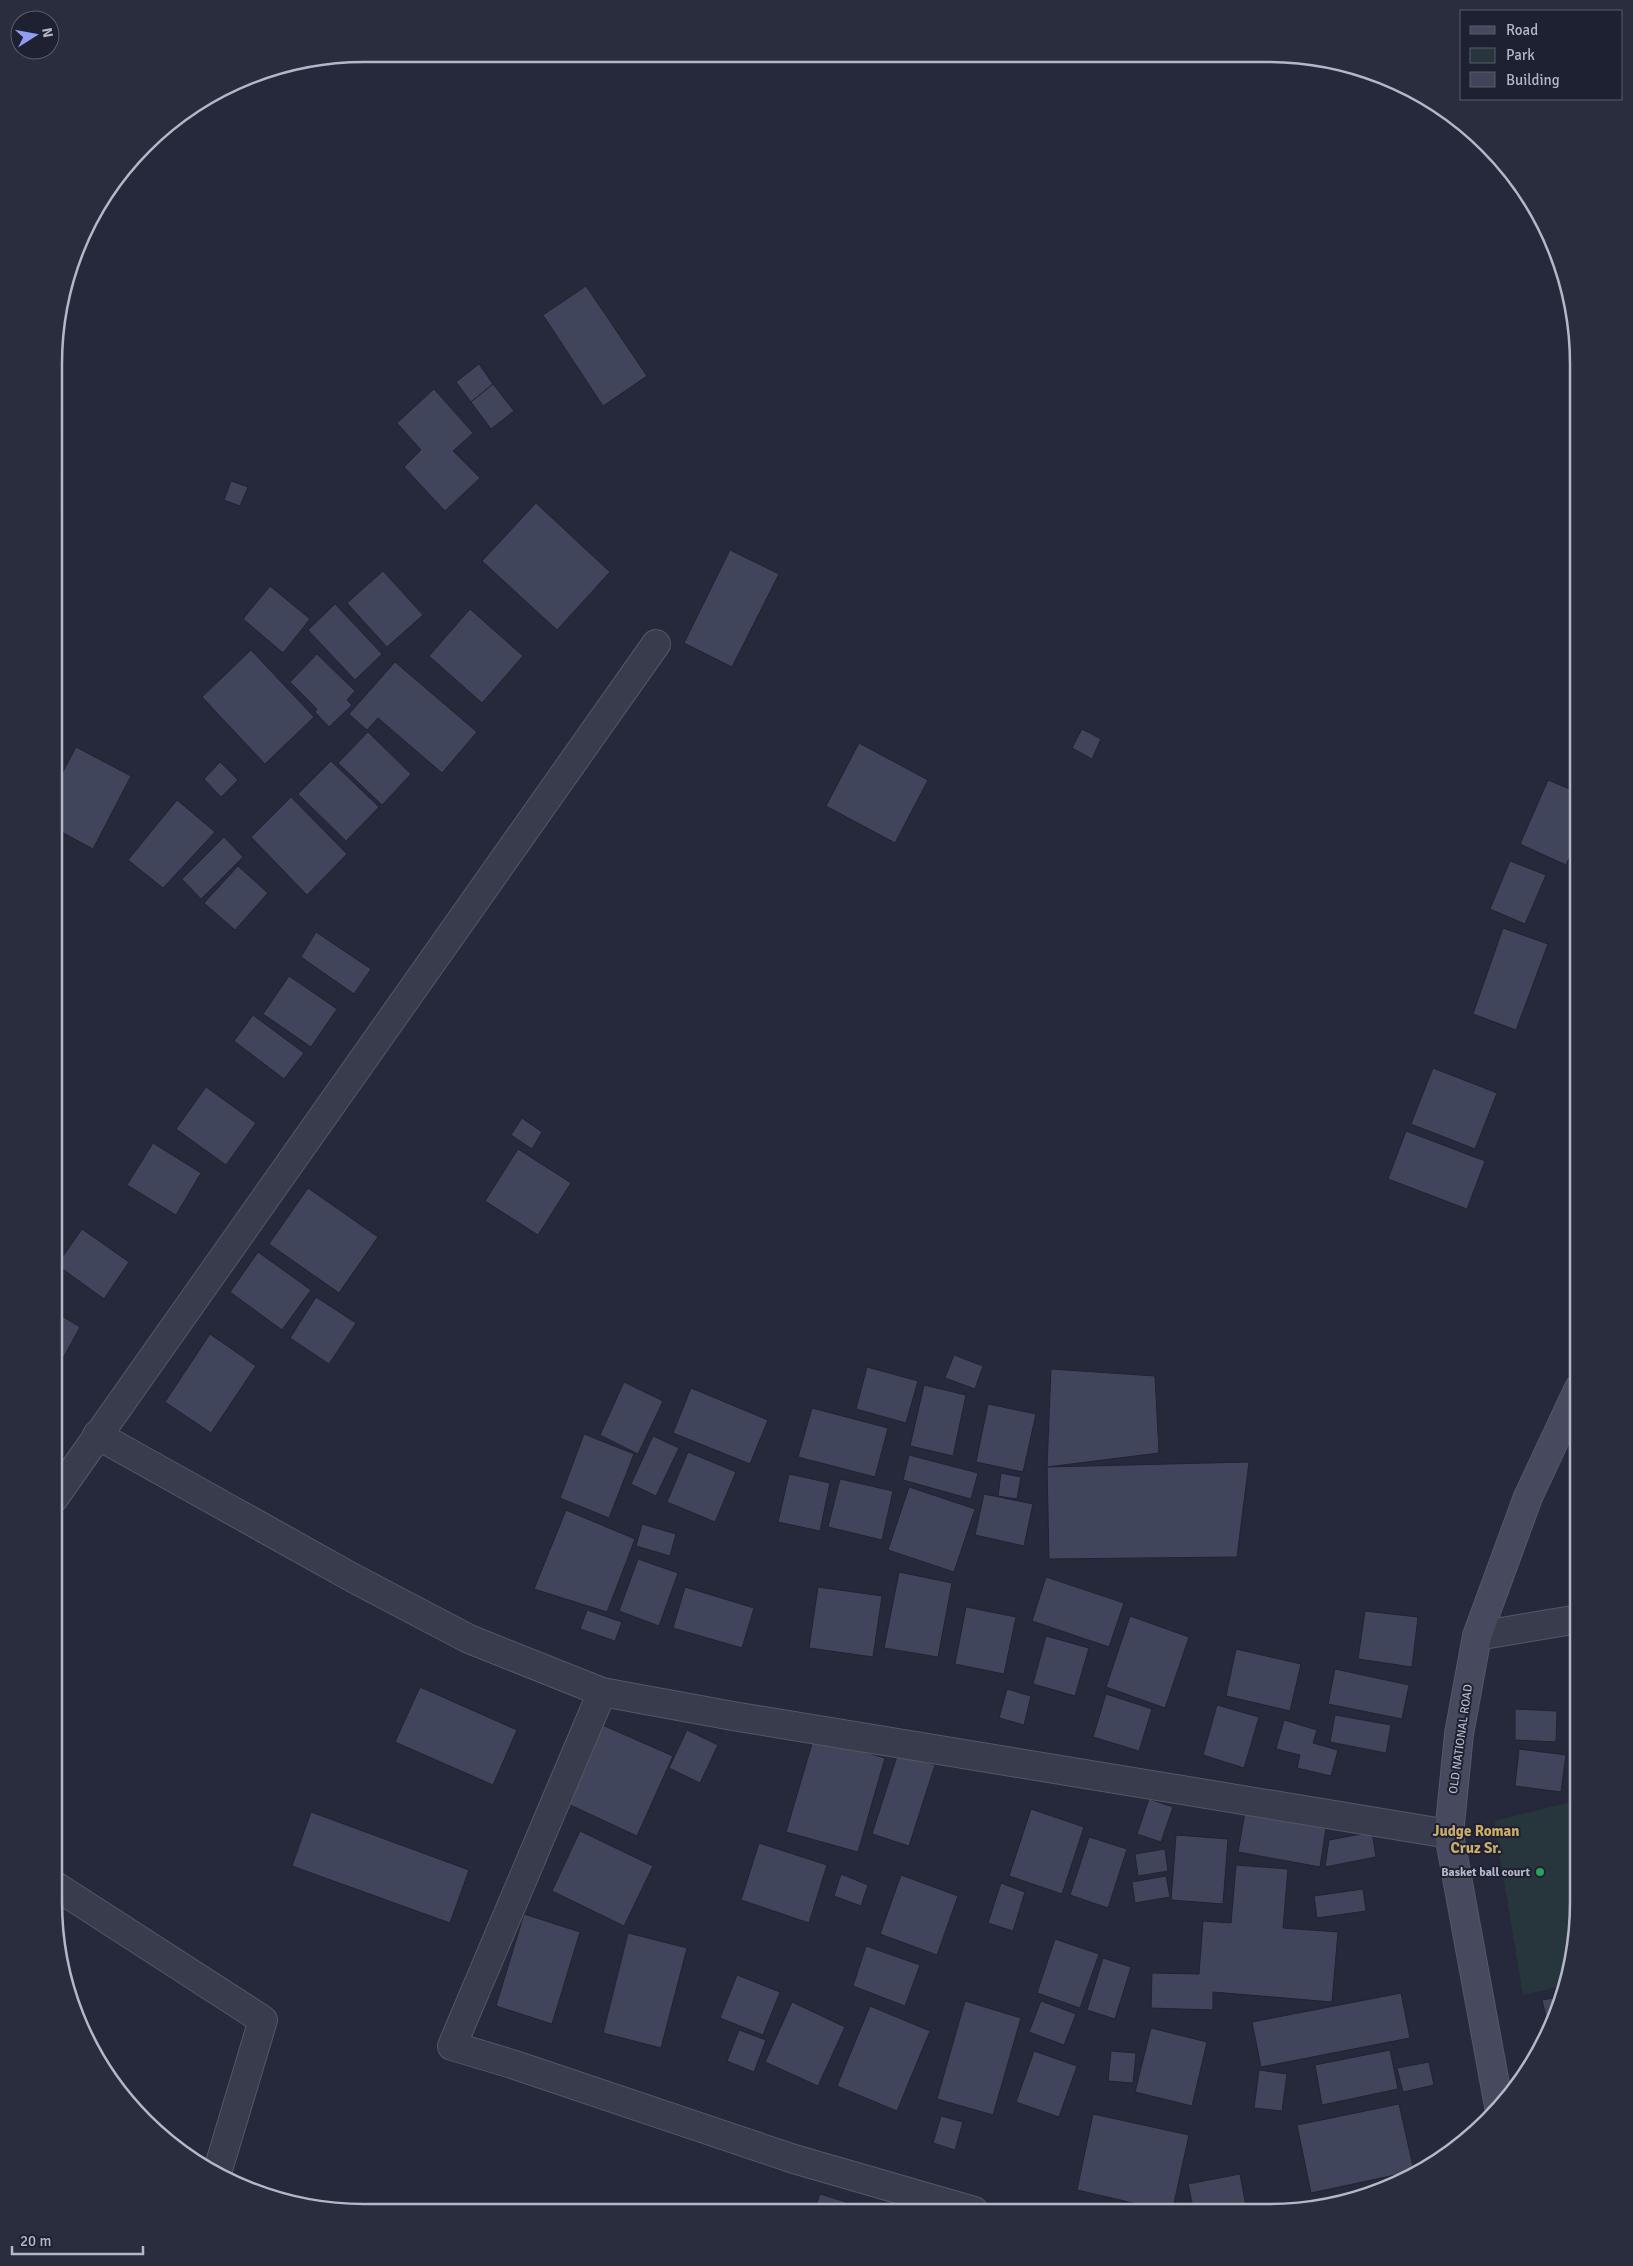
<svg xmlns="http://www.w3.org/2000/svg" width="1633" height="2266" font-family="Signika,sans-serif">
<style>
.green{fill:#27353c}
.building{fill:#41455b;stroke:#202333}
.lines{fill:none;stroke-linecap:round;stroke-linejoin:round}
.street-casing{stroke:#545767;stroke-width:30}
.secondary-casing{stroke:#545767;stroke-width:30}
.street{stroke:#393c4c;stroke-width:28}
.secondary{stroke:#474a5e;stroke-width:28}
.leisure-dot{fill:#2e9e5b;stroke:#1e2131;stroke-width:2}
.labels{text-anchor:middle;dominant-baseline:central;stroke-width:4;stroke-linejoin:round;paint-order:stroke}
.street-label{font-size:12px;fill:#b4b7c7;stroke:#1e2131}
.poi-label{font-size:12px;font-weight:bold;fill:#b4b7c7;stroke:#1e2131;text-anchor:end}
.quarter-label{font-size:15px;font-weight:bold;fill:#cdad69;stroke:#1e2131}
.rim{fill:none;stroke:#b4b7c7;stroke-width:2.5}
</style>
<rect width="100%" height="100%" fill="#25293b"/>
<path class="green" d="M 1579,1800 L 1579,1922 L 1566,1985 L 1523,1995 L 1494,1821 Z"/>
<g class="building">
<path d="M 586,286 L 647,376 L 603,406 L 543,315 Z"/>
<path d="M 479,364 L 493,384 L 471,402 L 456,382 Z"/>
<path d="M 493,384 L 514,411 L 491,429 L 471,402 Z"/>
<path d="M 434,389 L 473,433 L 453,451 L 480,478 L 445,511 L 404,467 L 421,450 L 397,423 Z"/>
<path d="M 231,481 L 248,487 L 240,506 L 224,500 Z"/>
<path d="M 536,503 L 610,572 L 557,630 L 482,561 Z"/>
<path d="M 730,550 L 779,574 L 732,667 L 684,643 Z"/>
<path d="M 383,571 L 423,615 L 387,647 L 347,603 Z"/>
<path d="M 270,586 L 310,619 L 283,653 L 243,619 Z"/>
<path d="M 335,604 L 382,654 L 355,680 L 308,630 Z"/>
<path d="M 470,609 L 523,656 L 482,703 L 429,656 Z"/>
<path d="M 251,650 L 314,717 L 265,764 L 202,697 Z"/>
<path d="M 317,654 L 355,691 L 347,700 L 352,705 L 329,727 L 315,712 L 317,709 L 290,682 Z"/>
<path d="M 395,662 L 477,732 L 442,773 L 378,718 L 367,730 L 349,714 Z"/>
<path d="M 1082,729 L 1101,739 L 1092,759 L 1072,748 Z"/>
<path d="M 368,732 L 411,774 L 382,805 L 338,763 Z"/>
<path d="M 859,743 L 928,780 L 895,843 L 826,806 Z"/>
<path d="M 76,747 L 131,776 L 93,849 L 56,829 L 56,785 Z"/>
<path d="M 331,761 L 379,807 L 346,841 L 298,794 Z"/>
<path d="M 220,762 L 238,780 L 221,797 L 204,779 Z"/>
<path d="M 1548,780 L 1579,793 L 1579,837 L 1566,865 L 1520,844 Z"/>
<path d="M 291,797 L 347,854 L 307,895 L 251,837 Z"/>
<path d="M 177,800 L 215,832 L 163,888 L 128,860 Z"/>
<path d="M 224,837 L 243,857 L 201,899 L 182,879 Z"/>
<path d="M 1510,861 L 1546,875 L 1525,924 L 1490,909 Z"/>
<path d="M 238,866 L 268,893 L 235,930 L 204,903 Z"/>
<path d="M 1503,928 L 1548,944 L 1516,1030 L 1473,1014 Z"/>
<path d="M 316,932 L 371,969 L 354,994 L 301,957 Z"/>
<path d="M 289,976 L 337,1009 L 311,1047 L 263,1014 Z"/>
<path d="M 253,1015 L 304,1053 L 284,1079 L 234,1041 Z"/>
<path d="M 1433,1068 L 1497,1093 L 1475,1149 L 1411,1124 Z"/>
<path d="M 206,1087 L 256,1123 L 226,1165 L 176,1129 Z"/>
<path d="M 522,1118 L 542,1132 L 532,1149 L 511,1135 Z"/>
<path d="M 1406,1131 L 1485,1161 L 1467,1209 L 1388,1179 Z"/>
<path d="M 153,1143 L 201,1173 L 176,1215 L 127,1185 Z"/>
<path d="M 518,1149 L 571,1183 L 538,1235 L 485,1201 Z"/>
<path d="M 308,1188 L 378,1237 L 339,1293 L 269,1244 Z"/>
<path d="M 82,1229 L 129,1262 L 104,1299 L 57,1265 Z"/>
<path d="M 258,1252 L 311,1290 L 282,1330 L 230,1292 Z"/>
<path d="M 316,1297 L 356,1323 L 329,1364 L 290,1338 Z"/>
<path d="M 55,1312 L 80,1327 L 55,1373 Z"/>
<path d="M 210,1334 L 256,1366 L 211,1433 L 165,1402 Z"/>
<path d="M 954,1355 L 983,1366 L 975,1389 L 945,1378 Z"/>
<path d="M 867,1367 L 918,1381 L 906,1423 L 856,1409 Z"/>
<path d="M 1051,1369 L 1155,1376 L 1159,1453 L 1047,1467 Z"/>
<path d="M 624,1382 L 663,1401 L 638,1454 L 600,1435 Z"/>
<path d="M 924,1385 L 966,1395 L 953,1456 L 910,1446 Z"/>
<path d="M 691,1388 L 768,1420 L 750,1464 L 673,1433 Z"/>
<path d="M 988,1404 L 1036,1414 L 1023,1472 L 976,1462 Z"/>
<path d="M 812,1408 L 888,1428 L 875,1477 L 798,1457 Z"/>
<path d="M 584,1434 L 634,1454 L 609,1518 L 560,1498 Z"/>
<path d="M 653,1436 L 679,1448 L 656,1496 L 631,1484 Z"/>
<path d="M 688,1452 L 736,1472 L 715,1522 L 667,1502 Z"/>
<path d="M 909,1455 L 978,1473 L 971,1499 L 903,1480 Z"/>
<path d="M 1249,1462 L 1237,1557 L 1049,1559 L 1047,1467 Z"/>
<path d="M 1001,1473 L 1021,1477 L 1017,1499 L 998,1496 Z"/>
<path d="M 789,1474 L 830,1483 L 820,1531 L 778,1522 Z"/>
<path d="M 840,1479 L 893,1491 L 882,1540 L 828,1527 Z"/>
<path d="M 909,1487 L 975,1509 L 954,1572 L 888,1550 Z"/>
<path d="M 984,1494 L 1033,1504 L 1024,1546 L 975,1535 Z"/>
<path d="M 566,1510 L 635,1539 L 607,1612 L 534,1589 Z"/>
<path d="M 642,1524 L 676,1534 L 670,1556 L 636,1546 Z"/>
<path d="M 638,1559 L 678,1573 L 659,1626 L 619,1611 Z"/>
<path d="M 899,1572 L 952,1583 L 938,1657 L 884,1648 Z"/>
<path d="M 1046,1577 L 1124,1603 L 1109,1647 L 1032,1621 Z"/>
<path d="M 685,1587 L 754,1608 L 742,1648 L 673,1628 Z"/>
<path d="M 818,1587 L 882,1596 L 873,1657 L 809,1648 Z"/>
<path d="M 966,1607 L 1016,1617 L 1004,1674 L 955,1664 Z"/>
<path d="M 587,1610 L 622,1622 L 615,1641 L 580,1629 Z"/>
<path d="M 1365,1611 L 1418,1617 L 1412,1667 L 1358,1659 Z"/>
<path d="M 1130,1616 L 1189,1637 L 1165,1708 L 1106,1687 Z"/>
<path d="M 1046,1636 L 1089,1648 L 1075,1696 L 1033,1684 Z"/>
<path d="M 1236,1649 L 1301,1664 L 1290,1711 L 1226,1696 Z"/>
<path d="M 1335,1669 L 1409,1685 L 1402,1719 L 1328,1704 Z"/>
<path d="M 420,1687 L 517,1730 L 493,1785 L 395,1742 Z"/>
<path d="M 1007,1689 L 1031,1696 L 1024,1725 L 999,1718 Z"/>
<path d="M 1106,1694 L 1152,1709 L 1139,1751 L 1093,1737 Z"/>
<path d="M 1217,1705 L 1259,1717 L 1244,1768 L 1203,1755 Z"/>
<path d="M 1515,1709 L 1557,1711 L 1556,1742 L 1515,1740 Z"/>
<path d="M 1335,1715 L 1391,1725 L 1386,1753 L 1330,1742 Z"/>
<path d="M 1284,1720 L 1317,1730 L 1313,1743 L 1338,1750 L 1331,1776 L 1297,1768 L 1300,1755 L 1276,1749 Z"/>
<path d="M 600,1724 L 673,1756 L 637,1836 L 566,1803 Z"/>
<path d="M 687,1730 L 718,1745 L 700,1783 L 669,1768 Z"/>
<path d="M 814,1737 L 885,1758 L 858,1852 L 786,1832 Z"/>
<path d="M 1519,1749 L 1566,1755 L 1561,1792 L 1515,1786 Z"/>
<path d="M 898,1753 L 935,1765 L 909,1846 L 872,1834 Z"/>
<path d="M 1149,1799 L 1173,1807 L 1161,1842 L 1137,1834 Z"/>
<path d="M 1247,1801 L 1328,1815 L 1320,1867 L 1238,1852 Z"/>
<path d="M 1031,1809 L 1084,1827 L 1062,1894 L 1009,1876 Z"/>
<path d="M 311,1812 L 469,1870 L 450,1923 L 292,1866 Z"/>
<path d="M 580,1831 L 653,1866 L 624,1926 L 552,1891 Z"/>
<path d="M 1372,1832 L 1376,1857 L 1325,1867 L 1329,1840 Z"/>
<path d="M 1176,1835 L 1228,1839 L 1223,1904 L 1171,1900 Z"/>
<path d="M 1089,1837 L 1127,1849 L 1108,1908 L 1070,1895 Z"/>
<path d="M 759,1843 L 827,1865 L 809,1923 L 741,1900 Z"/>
<path d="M 1165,1849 L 1168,1871 L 1138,1876 L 1135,1854 Z"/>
<path d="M 1236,1865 L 1288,1869 L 1283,1928 L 1338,1932 L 1332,2002 L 1213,1992 L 1213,2010 L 1151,2008 L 1152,1973 L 1199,1974 L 1203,1921 L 1231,1923 Z"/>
<path d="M 841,1874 L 868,1885 L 861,1906 L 834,1896 Z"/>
<path d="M 901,1875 L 958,1896 L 937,1955 L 880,1934 Z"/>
<path d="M 1166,1876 L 1170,1897 L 1135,1903 L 1132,1882 Z"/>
<path d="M 1001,1883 L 1025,1892 L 1013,1931 L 988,1923 Z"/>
<path d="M 1363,1889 L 1366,1911 L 1317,1918 L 1314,1896 Z"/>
<path d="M 524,1914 L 580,1932 L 552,2024 L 496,2006 Z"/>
<path d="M 628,1933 L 687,1948 L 661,2048 L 603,2033 Z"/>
<path d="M 1055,1939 L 1099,1954 L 1080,2008 L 1037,1993 Z"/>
<path d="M 866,1946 L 920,1965 L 905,2006 L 853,1986 Z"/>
<path d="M 1103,1958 L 1131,1967 L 1115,2019 L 1087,2010 Z"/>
<path d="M 737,1975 L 780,1992 L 763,2035 L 720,2018 Z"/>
<path d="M 1401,1993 L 1410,2038 L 1261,2067 L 1252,2022 Z"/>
<path d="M 1564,1996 L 1563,2002 L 1549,2030 L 1542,2000 Z"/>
<path d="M 965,2001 L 1021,2018 L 993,2115 L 937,2099 Z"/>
<path d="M 1041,2001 L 1076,2014 L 1064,2045 L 1029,2032 Z"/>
<path d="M 792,2002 L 845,2027 L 818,2086 L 765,2062 Z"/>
<path d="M 870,2006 L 930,2031 L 897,2111 L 837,2086 Z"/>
<path d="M 1151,2028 L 1207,2042 L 1192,2106 L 1135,2092 Z"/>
<path d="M 739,2030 L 766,2040 L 754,2072 L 727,2061 Z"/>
<path d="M 1390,2050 L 1398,2089 L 1322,2105 L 1315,2065 Z"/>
<path d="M 1034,2051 L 1077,2066 L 1059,2117 L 1016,2102 Z"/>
<path d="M 1111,2051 L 1136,2053 L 1133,2083 L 1108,2081 Z"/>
<path d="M 1429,2062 L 1434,2085 L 1403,2092 L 1397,2068 Z"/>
<path d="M 1259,2070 L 1287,2074 L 1282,2111 L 1254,2108 Z"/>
<path d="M 1399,2104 L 1414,2171 L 1311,2193 L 1297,2125 Z"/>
<path d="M 1093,2114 L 1189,2135 L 1172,2212 L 1077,2190 Z"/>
<path d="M 941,2116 L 963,2122 L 955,2150 L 933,2143 Z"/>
<path d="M 1240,2174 L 1247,2212 L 1194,2212 L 1188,2184 Z"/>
<path d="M 820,2194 L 862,2207 L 860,2211 L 814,2211 Z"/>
<path d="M 1336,2203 L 1330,2206 L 1314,2208 Z"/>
<path d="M 1298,2205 L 1299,2209 L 1263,2212 Z"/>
</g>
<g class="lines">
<defs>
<g id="street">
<path d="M 97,1435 L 353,1578 L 469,1639 L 602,1692 L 733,1716 L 1449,1834"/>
<path d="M 54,1498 L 656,644"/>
<path d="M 1477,1636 L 1579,1619"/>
<path d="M 602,1692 L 452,2046 L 512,2064 L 794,2159 L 974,2211"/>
<path d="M 54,1885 L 263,2020 L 217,2173"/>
</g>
<path id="secondary" d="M 1499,2106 L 1449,1834 L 1459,1734 L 1477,1636 L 1528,1497 L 1579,1388"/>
</defs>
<use href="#street" class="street-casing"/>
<use href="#secondary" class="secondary-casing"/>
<use href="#street" class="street"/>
<use href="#secondary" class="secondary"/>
</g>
<circle class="leisure-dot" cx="1540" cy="1872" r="5"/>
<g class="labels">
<g class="street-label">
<text transform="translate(1461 1739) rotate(-82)">OLD NATIONAL ROAD</text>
</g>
<g class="poi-label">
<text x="1530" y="1872">Basket ball court</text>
</g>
<g class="quarter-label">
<text x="1476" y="1831">Judge Roman<tspan x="1476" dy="17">Cruz Sr.</tspan></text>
</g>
</g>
<path d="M0 0H1633V2266H0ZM364 62H1268A302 302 0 0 1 1570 364V1902A302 302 0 0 1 1268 2204H364A302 302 0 0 1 62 1902V364A302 302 0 0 1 364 62Z" fill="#2a2d3d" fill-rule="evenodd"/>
<path class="rim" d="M364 62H1268A302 302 0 0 1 1570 364V1902A302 302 0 0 1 1268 2204H364A302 302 0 0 1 62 1902V364A302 302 0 0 1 364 62Z"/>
<rect x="1460" y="10" width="162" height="90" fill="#1e2131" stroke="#5a5d6d"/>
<rect x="1470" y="26" width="25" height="8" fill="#474a5e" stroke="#5a5d6d"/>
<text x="1506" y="35" font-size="15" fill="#b4b7c7">Road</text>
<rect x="1470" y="48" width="25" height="15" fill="#27353c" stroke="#5a5d6d"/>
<text x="1506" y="60" font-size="15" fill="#b4b7c7">Park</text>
<rect x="1470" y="72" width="25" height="15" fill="#41455b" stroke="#5a5d6d"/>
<text x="1506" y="85" font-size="15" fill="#b4b7c7">Building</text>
<g transform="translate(35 35) rotate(79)"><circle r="24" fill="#1e2131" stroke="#5a5d6d"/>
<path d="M0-4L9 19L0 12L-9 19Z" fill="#909df1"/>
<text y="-8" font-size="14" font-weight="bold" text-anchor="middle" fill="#b4b7c7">N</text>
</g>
<path d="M12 2246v8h131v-8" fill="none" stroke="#b4b7c7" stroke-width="2.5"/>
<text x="20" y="2246" font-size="15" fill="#b4b7c7" stroke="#1e2131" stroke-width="4" paint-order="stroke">20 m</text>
</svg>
